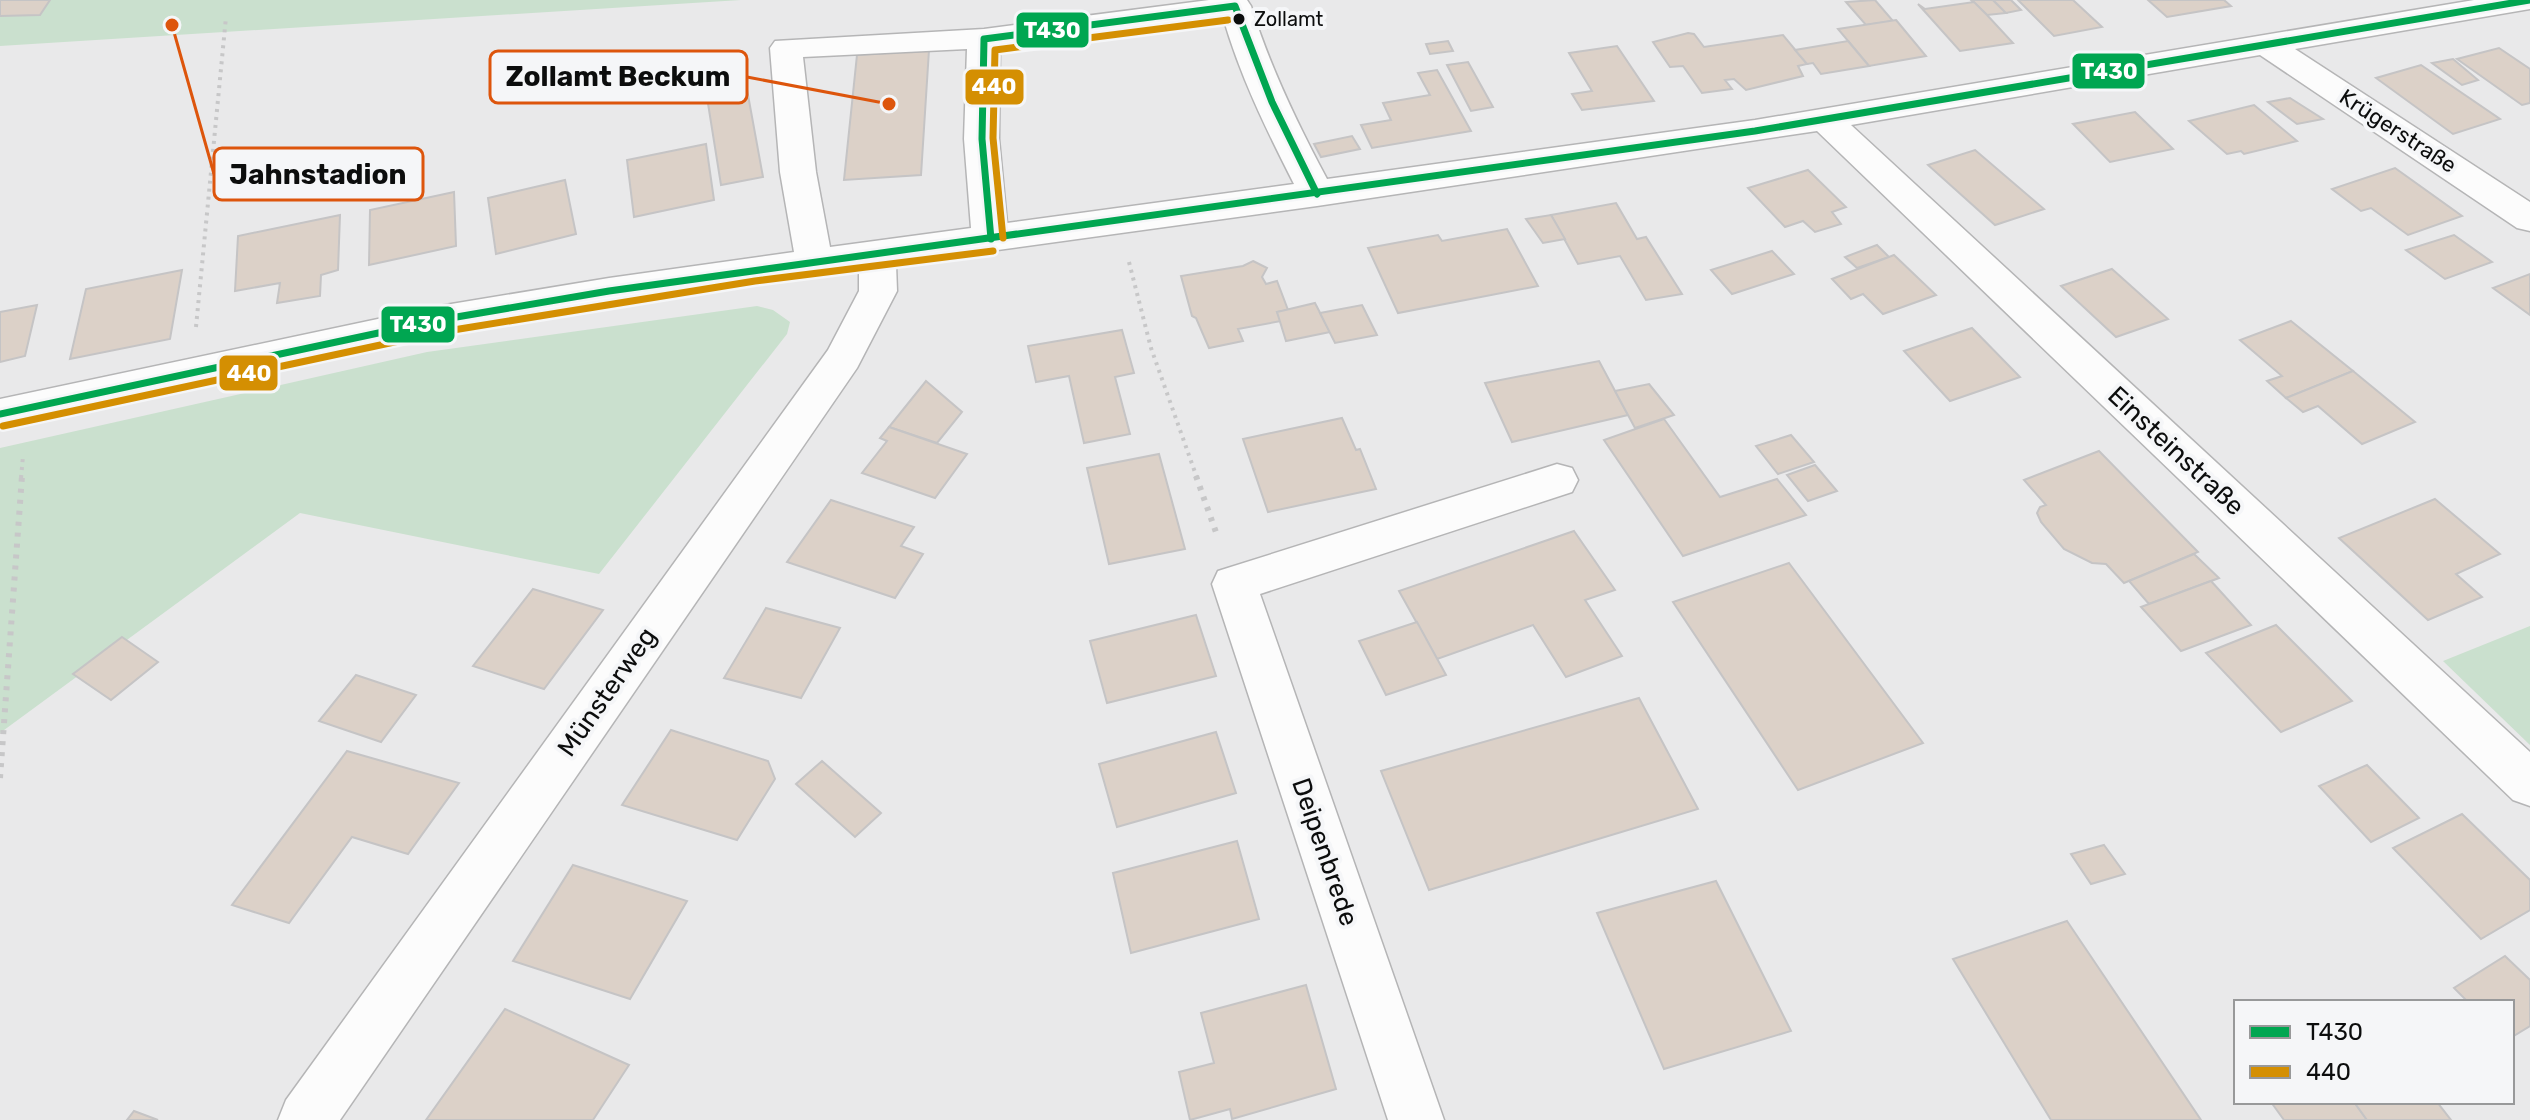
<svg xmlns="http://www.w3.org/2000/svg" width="2530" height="1120" font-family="Rubik,sans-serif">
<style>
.green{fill:#cae0ce}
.building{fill:#dcd1c8;stroke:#c5c4c5;stroke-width:2}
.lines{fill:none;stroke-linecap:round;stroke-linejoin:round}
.minor-casing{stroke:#b5b5b6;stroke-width:3}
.path-far1{stroke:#c7c7c8;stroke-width:4;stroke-dasharray:3 5;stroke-linecap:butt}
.path{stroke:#c7c7c8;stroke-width:6;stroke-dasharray:4 7;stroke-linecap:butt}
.minor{fill:#fcfcfc;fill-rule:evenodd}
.bus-1-casing{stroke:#f5f6f8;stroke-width:12}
.bus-2-casing{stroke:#f5f6f8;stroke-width:12}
.bus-1{stroke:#00a651;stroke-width:7}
.bus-2{stroke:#d48f02;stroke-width:7}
.bus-dot{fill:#0c0d0d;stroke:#f5f6f8;stroke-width:3}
.labels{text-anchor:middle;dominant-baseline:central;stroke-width:8;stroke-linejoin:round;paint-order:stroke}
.far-bus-label{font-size:20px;fill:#0c0d0d;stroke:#f5f6f8;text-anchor:start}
.far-street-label{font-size:22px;fill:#0c0d0d;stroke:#f5f6f8}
.street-label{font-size:26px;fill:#0c0d0d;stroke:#f5f6f8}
.leader{fill:none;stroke:#dd550c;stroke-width:3}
.callout-dot{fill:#dd550c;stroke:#f5f6f8;stroke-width:3}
.callout{fill:#f5f6f8;stroke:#dd550c;stroke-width:3}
.callout-label{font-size:28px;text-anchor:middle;font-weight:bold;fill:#0c0d0d}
.line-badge{stroke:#f5f6f8;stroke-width:3}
.badge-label{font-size:22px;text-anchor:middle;font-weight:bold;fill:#fff}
</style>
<rect width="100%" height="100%" fill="#e9e9ea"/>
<g class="green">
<path d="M 0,0 L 741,0 L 0,46 Z"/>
<path d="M 757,306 L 773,310 L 790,322 L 787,334 L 599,574 L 300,513 L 0,733 L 0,448 L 427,352 Z"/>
<path d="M 2530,626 L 2530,745 L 2443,661 Z"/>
</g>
<g class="building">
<path d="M 0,0 L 50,0 L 40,15 L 0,16 Z"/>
<path d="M 1875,0 L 1893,21 L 1866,25 L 1846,2 Z"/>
<path d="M 1971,0 L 1993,0 L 2006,13 L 1987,15 Z"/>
<path d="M 1993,0 L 2011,0 L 2021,10 L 2006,13 Z"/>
<path d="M 2018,0 L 2073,0 L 2102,27 L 2054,36 Z"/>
<path d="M 2148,0 L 2224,0 L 2231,6 L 2167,17 Z"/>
<path d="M 1974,2 L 1987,15 L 2013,43 L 1960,51 L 1918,4 L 1925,9 Z"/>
<path d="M 1896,20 L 1926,56 L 1869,66 L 1838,29 Z"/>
<path d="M 1688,33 L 1694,34 L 1704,47 L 1783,35 L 1807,64 L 1798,66 L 1803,76 L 1746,90 L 1734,79 L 1725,80 L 1732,89 L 1702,93 L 1683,66 L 1670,67 L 1653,42 Z"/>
<path d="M 1448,41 L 1453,51 L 1430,54 L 1426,44 Z"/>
<path d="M 1848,41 L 1869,66 L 1821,74 L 1813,63 L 1807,64 L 1795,50 Z"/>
<path d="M 1617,46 L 1654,101 L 1582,110 L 1572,94 L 1592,91 L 1569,53 Z"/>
<path d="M 2499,48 L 2530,69 L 2530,103 L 2522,105 L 2457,59 Z"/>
<path d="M 929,50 L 921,175 L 844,180 L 857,55 Z"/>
<path d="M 2453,59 L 2478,80 L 2462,85 L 2432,63 Z"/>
<path d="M 1468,62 L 1493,107 L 1471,111 L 1447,65 Z"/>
<path d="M 2421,65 L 2500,119 L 2453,134 L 2376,78 Z"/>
<path d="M 1437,70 L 1471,131 L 1372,148 L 1361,125 L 1391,120 L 1383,103 L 1430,95 L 1418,73 Z"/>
<path d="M 746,84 L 763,177 L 721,185 L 706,91 Z"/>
<path d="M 2290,98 L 2323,119 L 2297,124 L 2268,102 Z"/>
<path d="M 2254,105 L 2297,141 L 2244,154 L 2241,151 L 2227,154 L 2189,121 Z"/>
<path d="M 2135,112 L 2173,149 L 2110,162 L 2073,124 Z"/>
<path d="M 1352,136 L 1360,149 L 1321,157 L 1314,144 Z"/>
<path d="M 706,144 L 714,200 L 634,217 L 627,160 Z"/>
<path d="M 1975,150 L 2044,209 L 1995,225 L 1928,165 Z"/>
<path d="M 2395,168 L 2462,216 L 2408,235 L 2371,208 L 2361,211 L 2332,189 Z"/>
<path d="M 1808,170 L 1846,207 L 1832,212 L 1841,224 L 1815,232 L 1803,221 L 1785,227 L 1748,188 Z"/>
<path d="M 565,180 L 576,234 L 496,254 L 488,198 Z"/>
<path d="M 454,192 L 456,246 L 369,265 L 370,210 Z"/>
<path d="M 1616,203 L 1637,239 L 1646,237 L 1682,294 L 1646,300 L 1620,256 L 1578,264 L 1551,215 Z"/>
<path d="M 340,215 L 338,270 L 321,275 L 320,296 L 277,303 L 280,283 L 235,291 L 238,236 Z"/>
<path d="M 1551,215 L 1565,239 L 1543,243 L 1526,219 Z"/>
<path d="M 1507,229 L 1538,286 L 1398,313 L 1368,248 L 1438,235 L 1442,241 Z"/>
<path d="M 2454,235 L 2492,262 L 2445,279 L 2406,250 Z"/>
<path d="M 1877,245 L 1889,257 L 1857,268 L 1845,257 Z"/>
<path d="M 1772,251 L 1794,274 L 1732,294 L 1711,270 Z"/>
<path d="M 1894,255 L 1936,295 L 1883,314 L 1863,294 L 1851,299 L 1832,279 Z"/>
<path d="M 1253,261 L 1267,268 L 1262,277 L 1266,284 L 1277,281 L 1288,310 L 1277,312 L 1281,321 L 1238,329 L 1243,341 L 1209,348 L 1196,318 L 1192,316 L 1181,276 L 1243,266 Z"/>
<path d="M 2112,269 L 2168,319 L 2116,337 L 2061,286 Z"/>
<path d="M 182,270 L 170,339 L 70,359 L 86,289 Z"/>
<path d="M 2530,274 L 2530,315 L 2493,288 Z"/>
<path d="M 1315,303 L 1330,332 L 1286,341 L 1277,312 Z"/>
<path d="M 37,305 L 25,356 L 0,362 L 0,312 Z"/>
<path d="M 1362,305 L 1377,335 L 1335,343 L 1320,313 Z"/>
<path d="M 2291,321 L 2353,371 L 2286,398 L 2267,381 L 2282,376 L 2240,340 Z"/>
<path d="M 1972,328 L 2020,377 L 1950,401 L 1904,351 Z"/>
<path d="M 1122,330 L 1134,373 L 1115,377 L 1130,434 L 1084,443 L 1069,376 L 1036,382 L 1028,346 Z"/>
<path d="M 1599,361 L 1628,415 L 1512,442 L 1485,383 Z"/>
<path d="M 2353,371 L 2415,422 L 2362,444 L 2318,406 L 2303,412 L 2286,398 Z"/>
<path d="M 926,381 L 962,412 L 937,443 L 889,427 Z"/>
<path d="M 1649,384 L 1674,415 L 1635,428 L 1615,391 Z"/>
<path d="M 1342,418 L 1356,450 L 1360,449 L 1376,489 L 1268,512 L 1243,439 Z"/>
<path d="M 1664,419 L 1720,497 L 1777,479 L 1806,515 L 1683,556 L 1604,440 Z"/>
<path d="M 889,427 L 967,454 L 935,498 L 862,473 L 887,441 L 880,438 Z"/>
<path d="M 1791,435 L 1814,462 L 1778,474 L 1756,446 Z"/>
<path d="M 2099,451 L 2198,552 L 2124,583 L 2106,564 L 2092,563 L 2064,549 L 2041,522 L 2037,513 L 2040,507 L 2046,505 L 2024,480 Z"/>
<path d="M 1159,454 L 1185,549 L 1109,564 L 1087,468 Z"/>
<path d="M 1815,465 L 1837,491 L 1808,501 L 1787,475 Z"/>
<path d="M 2435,499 L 2500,554 L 2456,574 L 2482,597 L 2428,620 L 2339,538 Z"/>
<path d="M 831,500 L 914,527 L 901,546 L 923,554 L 895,598 L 787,562 Z"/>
<path d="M 1574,531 L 1615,590 L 1585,600 L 1622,656 L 1566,677 L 1533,625 L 1437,659 L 1399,591 Z"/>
<path d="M 2194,554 L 2219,578 L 2149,604 L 2129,581 Z"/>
<path d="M 1789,563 L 1923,743 L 1798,790 L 1673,602 Z"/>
<path d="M 2211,581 L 2251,625 L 2181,651 L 2141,607 Z"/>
<path d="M 533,589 L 603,610 L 544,689 L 473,666 Z"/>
<path d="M 766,608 L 840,628 L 801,698 L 724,678 Z"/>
<path d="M 1196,615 L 1216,676 L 1107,703 L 1090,641 Z"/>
<path d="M 1417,622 L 1446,675 L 1386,695 L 1359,641 Z"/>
<path d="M 2276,625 L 2352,701 L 2281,732 L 2206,653 Z"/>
<path d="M 122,637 L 158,662 L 111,700 L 73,674 Z"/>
<path d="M 356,675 L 416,695 L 381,742 L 319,721 Z"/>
<path d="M 1639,698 L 1698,809 L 1429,890 L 1381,771 Z"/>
<path d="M 671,730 L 768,761 L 775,779 L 737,840 L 622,805 Z"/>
<path d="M 1216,732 L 1236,793 L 1117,827 L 1099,764 Z"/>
<path d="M 347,751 L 459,783 L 408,854 L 352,837 L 289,923 L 232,905 Z"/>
<path d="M 822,761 L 881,813 L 855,837 L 796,784 Z"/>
<path d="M 2367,765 L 2419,818 L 2371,842 L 2319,786 Z"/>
<path d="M 2462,814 L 2530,880 L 2530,910 L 2481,939 L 2393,848 Z"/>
<path d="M 1237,841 L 1259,919 L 1131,953 L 1113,873 Z"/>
<path d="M 2104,845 L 2125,874 L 2091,884 L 2071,854 Z"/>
<path d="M 573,865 L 687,901 L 630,999 L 513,961 Z"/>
<path d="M 1716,881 L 1791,1031 L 1664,1069 L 1597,913 Z"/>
<path d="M 2067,921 L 2201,1120 L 2051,1120 L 1953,959 Z"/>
<path d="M 2505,956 L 2530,980 L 2530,1026 L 2512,1037 L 2512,1002 L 2468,1002 L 2454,988 Z"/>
<path d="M 1306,985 L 1336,1089 L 1232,1119 L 1230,1109 L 1190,1120 L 1179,1072 L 1214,1063 L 1201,1013 Z"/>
<path d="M 505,1009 L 629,1065 L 593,1120 L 426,1120 Z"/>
<path d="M 2271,1102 L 2354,1102 L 2367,1120 L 2284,1120 Z"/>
<path d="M 2354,1102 L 2437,1102 L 2451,1120 L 2367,1120 Z"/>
<path d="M 134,1111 L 158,1120 L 127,1120 Z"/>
</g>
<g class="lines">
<defs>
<g id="minor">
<path d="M 1209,0 L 1247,0 L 1251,6 C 1270,67 1297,123 1327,179 L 1755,120 L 2474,0 L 2530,0 L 2530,9 L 2295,49 L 2530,202 L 2530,231 L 2517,228 L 2260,55 L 1851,125 L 2530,752 L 2530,806 L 2513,800 L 1817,131 L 1317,206 L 896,264 L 897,291 L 857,368 L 340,1120 L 278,1120 L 286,1100 L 828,350 L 859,291 L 859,269 L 609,304 L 439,334 L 0,429 L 0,399 L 439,306 L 609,278 L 794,252 L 780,172 L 770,48 L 775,41 L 984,29 ZM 1223,17 C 1240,76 1266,129 1294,184 L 1007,223 L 999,139 L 1000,47 ZM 967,49 L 964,139 L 971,228 L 830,247 L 816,172 L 803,57 Z"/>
<path d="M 1557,464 L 1572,468 L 1578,480 L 1572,492 L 1260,594 L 1444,1120 L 1388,1120 L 1212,584 L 1218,571 Z"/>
</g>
</defs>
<use href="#minor" class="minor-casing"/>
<g class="path-far1">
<path d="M 1129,262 L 1151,348 L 1197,478"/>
<path d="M 196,327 L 226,17"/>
<path d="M 21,478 L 23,456"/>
</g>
<g class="path">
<path d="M 1196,476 L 1218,538"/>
<path d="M 0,778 L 22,476"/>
</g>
<use href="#minor" class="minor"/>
<defs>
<g id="bus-1">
<path d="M 991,239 L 982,139 L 984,39 L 1235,6 L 1272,102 L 1317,194"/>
<path d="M 0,414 L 439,320 L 609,291 L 1755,131 L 2530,0"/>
</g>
<g id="bus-2">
<path d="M 1003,238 L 993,138 L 995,50 L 1228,20"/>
<path d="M 3,426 L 441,332 L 755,281 L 993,251"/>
</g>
</defs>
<use href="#bus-1" class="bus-1-casing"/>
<use href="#bus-2" class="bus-2-casing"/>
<use href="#bus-1" class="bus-1"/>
<use href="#bus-2" class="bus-2"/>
</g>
<circle class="bus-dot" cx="1239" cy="19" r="7"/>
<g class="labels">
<g class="far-bus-label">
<text x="1254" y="19">Zollamt</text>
</g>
<g class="far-street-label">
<text transform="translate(2398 131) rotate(33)">Krügerstraße</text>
</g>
<g class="street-label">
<text transform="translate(2176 451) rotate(43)">Einsteinstraße</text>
<text transform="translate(607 692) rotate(-55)">Münsterweg</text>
<text transform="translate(1325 852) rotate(71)">Deipenbrede</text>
</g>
</g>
<path class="leader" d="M889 104L747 77M172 25L214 174"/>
<g class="callout-dot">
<circle cx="889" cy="104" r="8"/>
<circle cx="172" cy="25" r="8"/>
</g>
<g class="callout">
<rect x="490" y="51" width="257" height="52" rx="8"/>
<rect x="214" y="148" width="209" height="52" rx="8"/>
</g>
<g class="callout-label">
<text x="618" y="86">Zollamt Beckum</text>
<text x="318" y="184">Jahnstadion</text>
</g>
<g class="line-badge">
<rect x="1015" y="11" width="75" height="38" rx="8" fill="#00a651"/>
<rect x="2071" y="52" width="75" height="38" rx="8" fill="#00a651"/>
<rect x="964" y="68" width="61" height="38" rx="8" fill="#d48f02"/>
<rect x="380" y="305" width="76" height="39" rx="8" fill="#00a651"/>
<rect x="218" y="354" width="61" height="38" rx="8" fill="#d48f02"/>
</g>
<g class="badge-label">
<text x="1052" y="38">T430</text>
<text x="2109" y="79">T430</text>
<text x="994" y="94">440</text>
<text x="418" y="332">T430</text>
<text x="249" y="381">440</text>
</g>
<rect x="2234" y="1000" width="280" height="104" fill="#f5f6f8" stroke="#98999a" stroke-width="2"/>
<rect x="2250" y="1026" width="40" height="12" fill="#00a651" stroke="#98999a" stroke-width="2"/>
<text x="2306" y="1040" font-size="24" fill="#0c0d0d">T430</text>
<rect x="2250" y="1066" width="40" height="12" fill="#d48f02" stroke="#98999a" stroke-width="2"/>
<text x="2306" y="1080" font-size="24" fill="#0c0d0d">440</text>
</svg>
